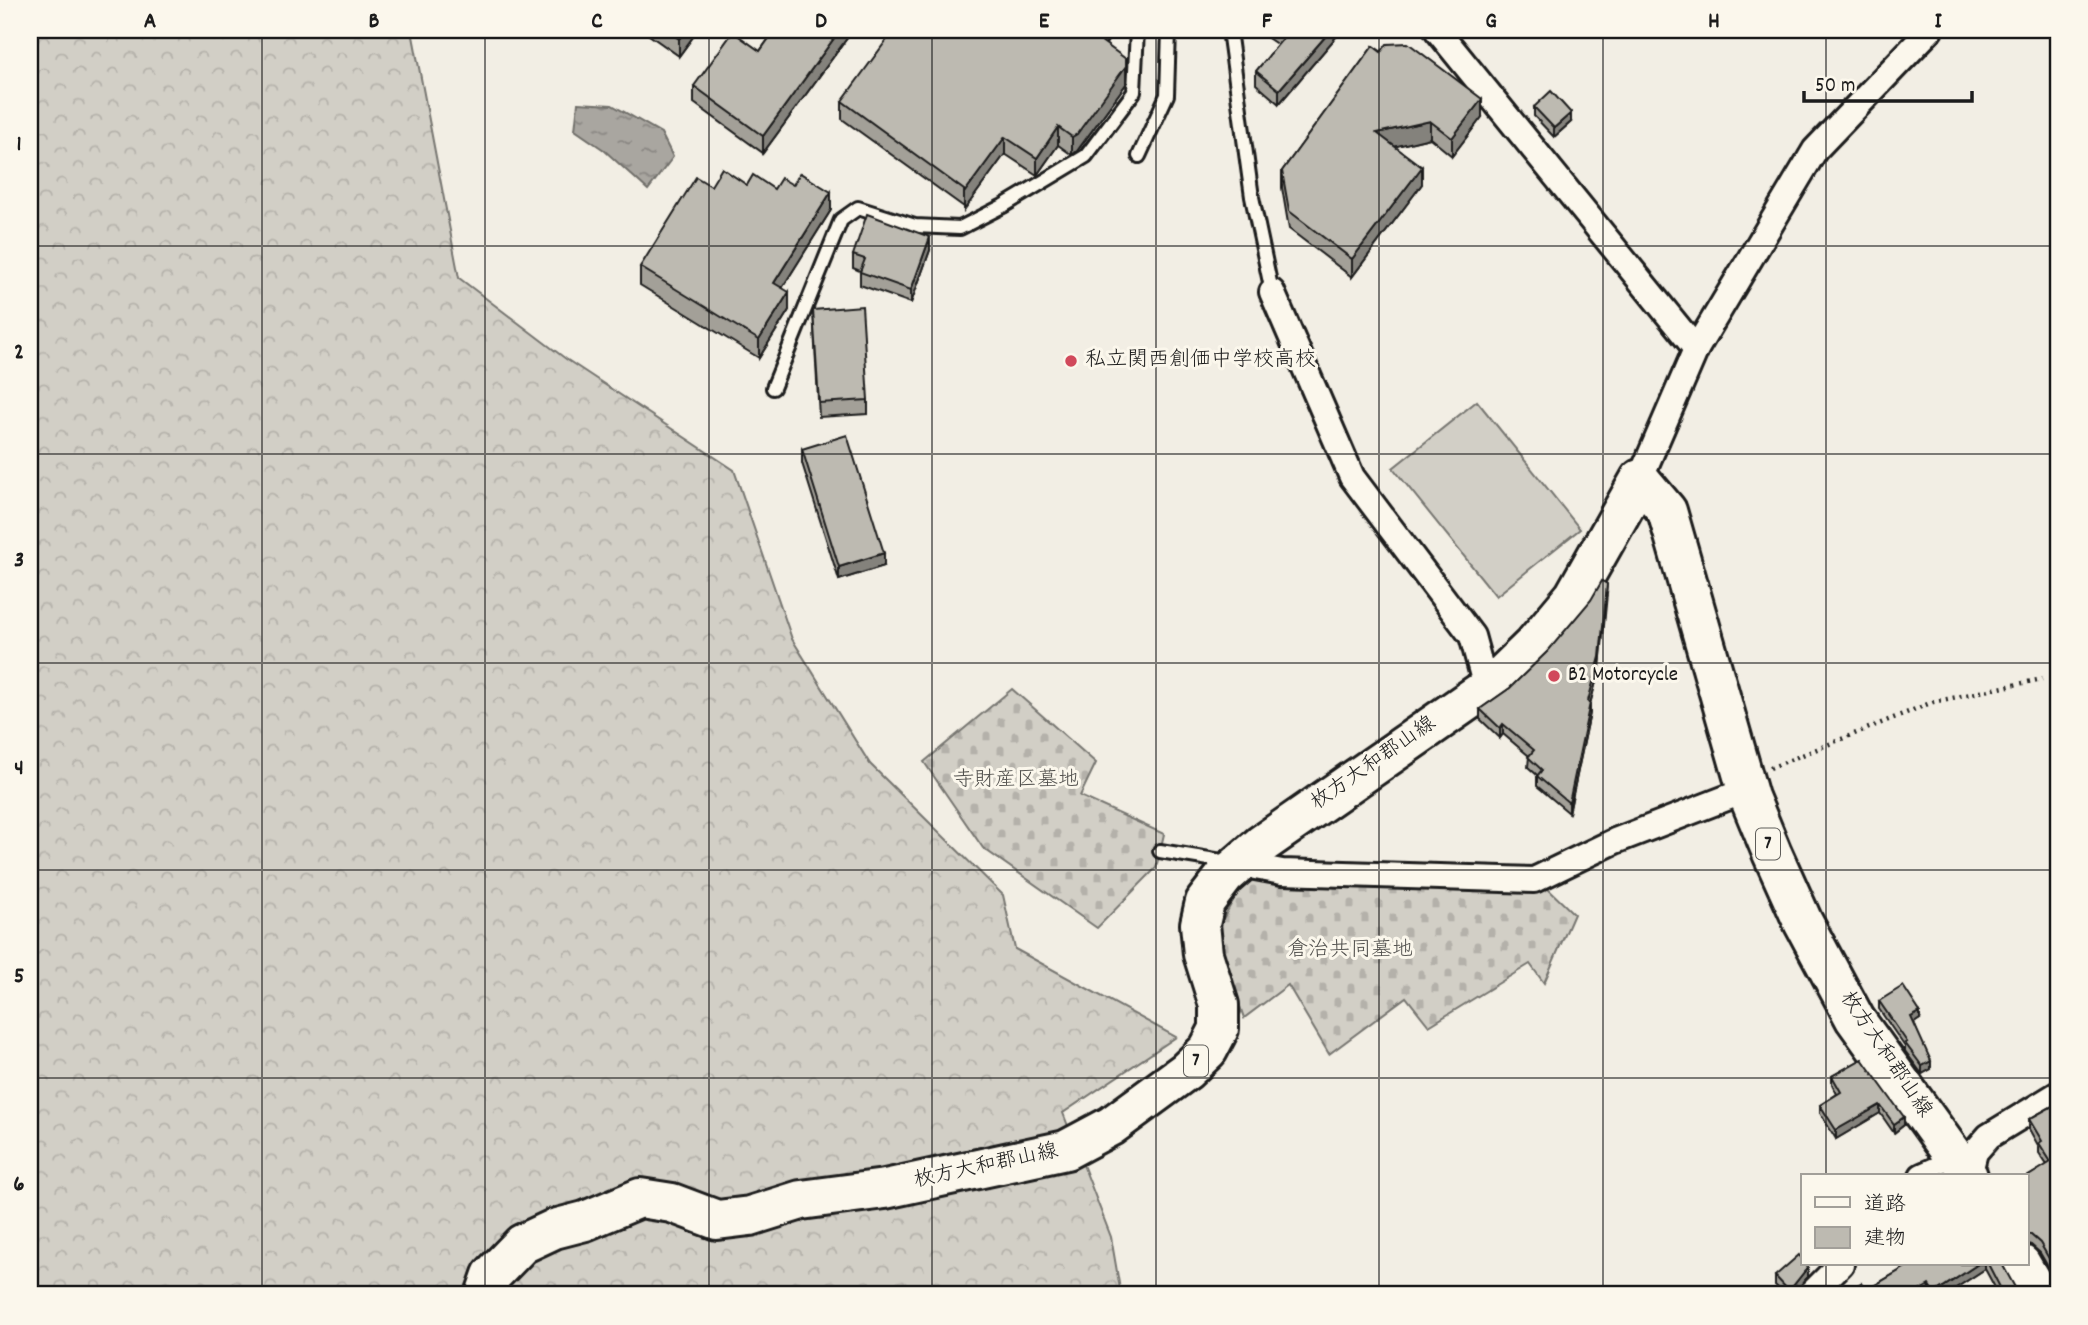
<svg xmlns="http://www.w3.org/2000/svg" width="2088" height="1325" font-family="Dekko,'Klee One',sans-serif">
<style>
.grass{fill:#d2cfc6;stroke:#777671;stroke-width:2}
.forest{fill:url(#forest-crowns);stroke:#777671;stroke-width:2}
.cemetery{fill:url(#cemetery-stones);stroke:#777671;stroke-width:2}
.water{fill:url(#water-ripples);stroke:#716f6b;stroke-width:2}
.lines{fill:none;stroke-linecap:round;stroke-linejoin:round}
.lane-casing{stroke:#1c1c1c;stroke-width:18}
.street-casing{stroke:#1c1c1c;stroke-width:30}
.primary-casing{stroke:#1c1c1c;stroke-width:44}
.path{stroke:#1c1c1c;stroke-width:4.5;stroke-dasharray:2 5;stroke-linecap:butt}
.lane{stroke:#fbf7ec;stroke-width:12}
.street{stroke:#fbf7ec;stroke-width:24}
.primary{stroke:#fbf7ec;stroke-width:38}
.wall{fill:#a3a098;stroke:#1c1c1c;stroke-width:2}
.shaded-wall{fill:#84827c;stroke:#1c1c1c;stroke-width:2}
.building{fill:#bdbab1;stroke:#1c1c1c;stroke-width:2}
.grid{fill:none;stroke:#1c1c1c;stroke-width:2;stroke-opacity:0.55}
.poi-dot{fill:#d1495b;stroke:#fbf7ec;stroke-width:2.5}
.labels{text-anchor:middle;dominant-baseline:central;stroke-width:6;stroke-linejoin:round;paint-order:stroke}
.shield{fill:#fbf7ec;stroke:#5f5e5a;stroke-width:2}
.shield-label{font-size:19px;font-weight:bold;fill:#1c1c1c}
.poi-label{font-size:21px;fill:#1c1c1c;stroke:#fbf7ec;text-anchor:start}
.street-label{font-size:21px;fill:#1c1c1c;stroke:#fbf7ec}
.park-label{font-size:21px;fill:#53524f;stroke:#fbf7ec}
.neatline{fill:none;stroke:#1c1c1c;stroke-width:2.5}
.grid-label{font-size:23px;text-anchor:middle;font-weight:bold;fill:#1c1c1c}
</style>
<defs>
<pattern id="forest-crowns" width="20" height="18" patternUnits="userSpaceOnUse" patternTransform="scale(1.75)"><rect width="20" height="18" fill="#d2cfc6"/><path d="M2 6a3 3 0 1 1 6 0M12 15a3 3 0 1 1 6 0" fill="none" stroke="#b4b1aa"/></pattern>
<pattern id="cemetery-stones" width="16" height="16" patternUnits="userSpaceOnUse" patternTransform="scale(1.75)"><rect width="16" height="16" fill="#d2cfc6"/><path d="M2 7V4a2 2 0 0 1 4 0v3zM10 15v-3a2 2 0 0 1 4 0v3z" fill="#b4b1aa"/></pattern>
<pattern id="water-ripples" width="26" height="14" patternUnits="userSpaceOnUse" patternTransform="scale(1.75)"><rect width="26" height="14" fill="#a9a6a0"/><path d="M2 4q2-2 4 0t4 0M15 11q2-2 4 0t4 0" fill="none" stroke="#898682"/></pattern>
</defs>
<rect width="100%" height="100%" fill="#f2eee4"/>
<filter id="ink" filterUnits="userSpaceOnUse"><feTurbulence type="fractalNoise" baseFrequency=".0143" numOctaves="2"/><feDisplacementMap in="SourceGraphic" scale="14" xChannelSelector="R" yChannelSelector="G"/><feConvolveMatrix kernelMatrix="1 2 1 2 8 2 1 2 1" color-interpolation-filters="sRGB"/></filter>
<g filter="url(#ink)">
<path class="grass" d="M 1477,401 L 1580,529 L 1496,596 L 1393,468 Z"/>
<path class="forest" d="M 30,30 L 196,30 L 205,37 L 206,30 L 409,30 L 413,36 L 459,278 L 566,359 L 734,470 L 792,639 L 870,764 L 1003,895 L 1015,949 L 1176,1037 L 1063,1113 L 1111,1237 L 1121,1295 L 30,1295 Z"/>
<g class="cemetery">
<path d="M 1012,689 L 1096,763 L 1080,796 L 1164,834 L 1156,868 L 1097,928 L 983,848 L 924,762 Z"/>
<path d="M 1248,874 L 1543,884 L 1574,914 L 1544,983 L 1530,964 L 1429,1026 L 1406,997 L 1329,1054 L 1288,985 L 1244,1018 L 1215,933 Z"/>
</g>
<path class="water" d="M 578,103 L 612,105 L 661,133 L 673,157 L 648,190 L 604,150 L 575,130 Z"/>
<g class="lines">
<defs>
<g id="lane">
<path d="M 1229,30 L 1252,197 L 1272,292"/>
<path d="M 1139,156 L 1167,95 L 1169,30"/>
<path d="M 773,388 L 841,220 L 858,208 L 915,226 L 960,228 L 1003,206 L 1086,156 L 1134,92 L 1137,30"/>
<path d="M 1160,851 L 1228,862"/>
</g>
<g id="street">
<path d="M 1437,30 L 1696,349"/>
<path d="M 1272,292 L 1352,477 L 1472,636 L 1486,687"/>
<path d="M 1640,479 L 1696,349 L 1815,150 L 1930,30"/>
<path d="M 1239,864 L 1282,872 L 1534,880 L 1615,841 L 1747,790"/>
<path d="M 1922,1176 L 1958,1160"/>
<path d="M 1969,1176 L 1975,1152 L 1989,1136 L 2058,1094"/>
<path d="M 1810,1295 L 1841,1264"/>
</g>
<g id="primary">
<path d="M 2021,1264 L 2039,1295"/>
<path d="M 485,1295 L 492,1275 L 522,1244 L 554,1229 L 585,1221 L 640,1198 L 672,1203 L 717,1220 L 750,1216 L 801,1200 L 885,1189 L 1066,1150 L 1111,1126 L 1186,1071 L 1208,1050 L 1219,1029 L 1219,1005 L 1203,954 L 1200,924 L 1205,902 L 1225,876 L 1262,844 L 1495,682 L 1533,645 L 1574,596 L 1640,479 L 1667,511 L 1749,797 L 1772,853 L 1803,922 L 1855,1019 L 1968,1176"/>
</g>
</defs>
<use href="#lane" class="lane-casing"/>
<use href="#street" class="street-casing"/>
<use href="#primary" class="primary-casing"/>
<path class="path" d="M 1770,768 L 1933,702 L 2042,679"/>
<use href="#lane" class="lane"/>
<use href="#street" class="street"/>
<use href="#primary" class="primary"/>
</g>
<g class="wall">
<path d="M 642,30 L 698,30 L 679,56 Z"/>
<path d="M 775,30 L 853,30 L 763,153 L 694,103 L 694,86 L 760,51 Z"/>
<path d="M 1114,30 L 1114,32 L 1106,44 L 1126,84 L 1077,151 L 1072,155 L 1058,145 L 1037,175 L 1005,154 L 964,210 L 964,207 L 842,119 L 842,101 Z"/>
<path d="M 1256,30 L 1342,30 L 1279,104 L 1256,84 L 1256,71 L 1278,45 Z"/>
<path d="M 1373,46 L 1482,117 L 1452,156 L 1430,138 L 1395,146 L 1422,184 L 1352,277 L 1289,229 L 1282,188 L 1282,171 Z"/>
<path d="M 1534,107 L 1571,122 L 1554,137 L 1534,116 Z"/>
<path d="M 711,186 L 774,189 L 831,210 L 782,288 L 789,310 L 759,358 L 640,285 L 640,267 Z"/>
<path d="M 930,250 L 911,303 L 860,285 L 860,271 L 853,268 L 853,255 Z"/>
<path d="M 813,310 L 868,400 L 868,414 L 819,417 Z"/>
<path d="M 802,449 L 884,566 L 839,580 L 802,463 Z"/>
<path d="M 1607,594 L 1600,667 L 1590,704 L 1590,713 L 1569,813 L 1537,786 L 1537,775 L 1528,767 L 1529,756 L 1503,734 L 1500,738 L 1480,719 L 1480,709 L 1510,688 Z"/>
<path d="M 1879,1001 L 1920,1019 L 1914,1023 L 1931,1069 L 1922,1074 L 1905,1051 L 1905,1047 L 1879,1009 Z"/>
<path d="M 1862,1059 L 1904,1125 L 1894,1133 L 1880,1113 L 1836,1139 L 1820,1113 L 1820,1105 L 1837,1094 L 1832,1084 L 1832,1076 Z"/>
<path d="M 2058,1103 L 2058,1287 L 2058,1284 L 2040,1253 L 2031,1245 L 2027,1244 L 2027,1177 L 2047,1165 L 2039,1153 L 2039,1147 L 2029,1129 L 2029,1119 Z"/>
<path d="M 1911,1264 L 2002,1264 L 2017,1295 L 1999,1295 L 1985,1269 L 1945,1295 L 1929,1295 L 1865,1291 Z"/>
<path d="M 1775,1276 L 1808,1276 L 1793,1295 L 1785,1295 L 1775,1285 Z"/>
</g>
<g class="shaded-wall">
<path d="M 686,30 L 698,30 L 679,56 L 679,39 Z"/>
<path d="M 840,30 L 853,30 L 763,153 L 763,136 Z"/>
<path d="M 1103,30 L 1114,30 L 1114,32 L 1097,55 L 1097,38 Z"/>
<path d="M 1331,30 L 1342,30 L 1279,104 L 1279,90 Z"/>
<path d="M 1126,59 L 1126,84 L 1077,151 L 1072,155 L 1072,137 Z"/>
<path d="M 1482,99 L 1482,117 L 1452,156 L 1452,138 Z"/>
<path d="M 1571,113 L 1571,122 L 1554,137 L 1554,128 Z"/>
<path d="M 1430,121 L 1430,138 L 1377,151 L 1377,133 Z"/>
<path d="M 1058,127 L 1058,145 L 1037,175 L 1037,158 Z"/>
<path d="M 1005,137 L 1005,154 L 964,210 L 964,193 Z"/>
<path d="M 1422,167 L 1422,184 L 1352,277 L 1352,259 Z"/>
<path d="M 831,192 L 831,210 L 774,301 L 774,283 Z"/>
<path d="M 930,237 L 930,250 L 911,303 L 911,290 Z"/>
<path d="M 789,292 L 789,310 L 759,358 L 759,340 Z"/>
<path d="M 884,553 L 884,566 L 839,580 L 839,567 Z"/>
<path d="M 1607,584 L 1600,667 L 1590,704 L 1590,713 L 1569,813 L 1569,803 L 1588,701 Z"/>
<path d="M 1503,724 L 1503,734 L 1500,738 L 1500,728 Z"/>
<path d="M 1920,1012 L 1920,1019 L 1911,1025 L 1911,1017 Z"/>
<path d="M 1931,1061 L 1931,1069 L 1922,1074 L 1922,1066 Z"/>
<path d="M 1880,1105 L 1880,1113 L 1836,1139 L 1836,1130 Z"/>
<path d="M 1904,1117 L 1904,1125 L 1894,1133 L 1894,1124 Z"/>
<path d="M 1978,1264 L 1985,1264 L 1985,1269 L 1945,1295 L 1934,1295 L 1934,1293 Z"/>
<path d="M 1808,1267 L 1808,1276 L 1793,1295 L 1789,1295 L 1789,1291 Z"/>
<path d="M 1929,1285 L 1929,1295 L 1912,1295 Z"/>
</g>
<g class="building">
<path d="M 666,30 L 686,30 L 679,39 Z"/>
<path d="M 775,30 L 840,30 L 763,136 L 694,86 L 733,32 L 760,51 Z"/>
<path d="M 894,30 L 1103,30 L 1097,38 L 1126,59 L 1126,66 L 1077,134 L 1072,137 L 1058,127 L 1037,158 L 1005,137 L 964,193 L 964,190 L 842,101 Z"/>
<path d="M 1276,30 L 1331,30 L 1279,90 L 1256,71 L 1285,36 Z"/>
<path d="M 1408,43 L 1482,99 L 1452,138 L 1430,121 L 1377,133 L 1422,167 L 1352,259 L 1289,211 L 1282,171 L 1373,46 L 1381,52 L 1387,44 Z"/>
<path d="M 1551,91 L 1571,113 L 1554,128 L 1534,107 Z"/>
<path d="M 722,168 L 747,185 L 753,175 L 774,189 L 781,178 L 793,185 L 800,173 L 831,192 L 774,283 L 789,292 L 759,340 L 640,267 L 696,177 L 711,186 Z"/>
<path d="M 867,214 L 930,237 L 911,290 L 860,272 L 865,259 L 853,255 Z"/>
<path d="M 862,306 L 868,400 L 819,403 L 813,310 Z"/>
<path d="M 847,435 L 884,553 L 839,567 L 802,449 Z"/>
<path d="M 1602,581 L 1607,584 L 1600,657 L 1588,701 L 1590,703 L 1569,803 L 1537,776 L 1542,770 L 1528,757 L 1534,750 L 1503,724 L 1500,728 L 1480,709 L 1510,688 L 1548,651 L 1591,600 Z"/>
<path d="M 1903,986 L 1920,1012 L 1911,1017 L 1931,1061 L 1922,1066 L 1905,1043 L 1907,1042 L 1879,1001 Z"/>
<path d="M 1862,1059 L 1904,1117 L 1894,1124 L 1880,1105 L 1836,1130 L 1820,1105 L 1841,1092 L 1832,1076 Z"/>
<path d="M 2058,1103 L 2058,1277 L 2058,1274 L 2040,1243 L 2031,1235 L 2027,1234 L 2027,1177 L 2051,1162 L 2039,1143 L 2042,1141 L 2029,1119 Z"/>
<path d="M 1945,1172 L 1948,1176 L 1937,1176 Z"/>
<path d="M 1799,1255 L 1803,1260 L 1803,1264 L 1806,1264 L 1808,1267 L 1789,1291 L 1775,1276 Z"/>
<path d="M 1911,1264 L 1978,1264 L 1934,1293 L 1929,1285 L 1912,1295 L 1841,1295 L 1861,1283 L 1865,1291 Z"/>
<path d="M 1988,1264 L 2002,1264 L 2017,1291 L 2008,1295 L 2004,1295 Z"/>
</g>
</g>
<path class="grid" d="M 262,30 L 262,1295M 485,30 L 485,1295M 709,30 L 709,1295M 932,30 L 932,1295M 1156,30 L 1156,1295M 1379,30 L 1379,1295M 1603,30 L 1603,1295M 1826,30 L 1826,1176M 30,246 L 2058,246M 30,454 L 2058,454M 30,663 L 2058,663M 30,870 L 2058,870M 30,1078 L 2058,1078M 1826,1264 L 1826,1295"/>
<g class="poi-dot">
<circle cx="1071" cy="361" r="7"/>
<circle cx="1554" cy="676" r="7"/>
</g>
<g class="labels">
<g class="shield">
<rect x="1756" y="828.5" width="24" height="31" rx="5"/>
<rect x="1184" y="1045.5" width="24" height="31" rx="5"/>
</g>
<g class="shield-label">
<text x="1768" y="844">7</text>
<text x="1196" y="1061">7</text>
</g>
<g class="poi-label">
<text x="1085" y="361">私立関西創価中学校高校</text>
<text x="1568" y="676">B2 Motorcycle</text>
</g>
<g class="street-label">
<text transform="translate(1374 764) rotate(-35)">枚方大和郡山線</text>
<text transform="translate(1885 1055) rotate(56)">枚方大和郡山線</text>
<text transform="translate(986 1167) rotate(-12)">枚方大和郡山線</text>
</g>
<g class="park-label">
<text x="1016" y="781">寺財産区墓地</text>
<text x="1350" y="951">倉治共同墓地</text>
</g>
</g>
<rect width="2088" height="1325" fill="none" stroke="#fbf7ec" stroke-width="77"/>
<rect x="1801" y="1174" width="228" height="91" fill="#fbf7ec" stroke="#a29f99" stroke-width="2"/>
<rect x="1815" y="1197" width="35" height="10" fill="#fbf7ec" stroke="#a29f99" stroke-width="2"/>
<text x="1864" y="1210" font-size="21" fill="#1c1c1c">道路</text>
<rect x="1815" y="1227" width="35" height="21" fill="#bdbab1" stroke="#a29f99" stroke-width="2"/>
<text x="1864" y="1244" font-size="21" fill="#1c1c1c">建物</text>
<path d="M1804 91v10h168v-10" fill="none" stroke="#1c1c1c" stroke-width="3.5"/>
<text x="1815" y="91" font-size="21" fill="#1c1c1c" stroke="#fbf7ec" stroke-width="5" paint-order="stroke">50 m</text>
<rect x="38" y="38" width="2012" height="1248" class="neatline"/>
<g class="grid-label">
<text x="150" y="27">A</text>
<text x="374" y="27">B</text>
<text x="597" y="27">C</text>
<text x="821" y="27">D</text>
<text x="1044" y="27">E</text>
<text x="1267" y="27">F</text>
<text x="1491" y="27">G</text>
<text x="1714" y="27">H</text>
<text x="1938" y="27">I</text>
<text x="19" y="150">1</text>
<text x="19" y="358">2</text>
<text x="19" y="566">3</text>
<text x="19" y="774">4</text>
<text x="19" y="982">5</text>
<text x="19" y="1190">6</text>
</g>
</svg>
